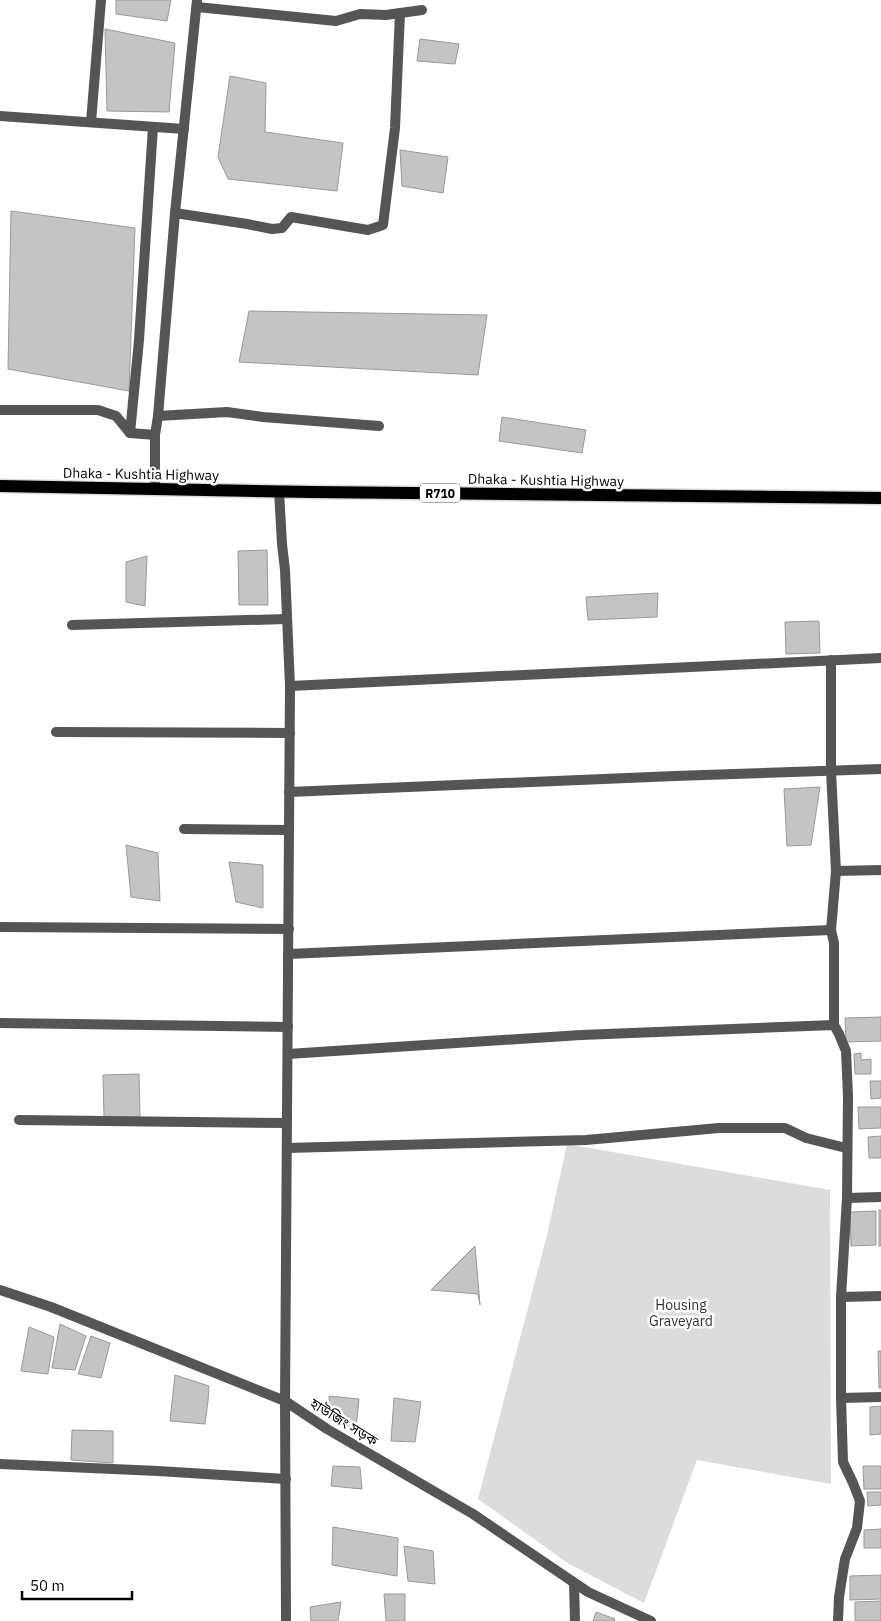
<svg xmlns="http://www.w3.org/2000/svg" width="881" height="1621" font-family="'IBM Plex Sans','Noto Sans Bengali',sans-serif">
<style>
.green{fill:#dcdcdc}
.building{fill:#c4c4c4;stroke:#999}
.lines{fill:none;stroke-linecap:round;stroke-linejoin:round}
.primary-casing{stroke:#dbdbdb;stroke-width:15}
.street{stroke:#555;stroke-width:10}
.primary{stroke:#000;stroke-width:12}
.labels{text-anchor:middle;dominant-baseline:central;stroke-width:5;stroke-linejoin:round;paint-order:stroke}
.shield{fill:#fff;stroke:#4c4c4c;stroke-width:1}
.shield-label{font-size:12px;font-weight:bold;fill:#000}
.street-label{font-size:14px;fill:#000;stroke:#fff}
.park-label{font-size:14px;fill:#333;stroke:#fff}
</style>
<rect width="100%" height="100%" fill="#fff"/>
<path class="green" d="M 567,1144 L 830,1190 L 831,1484 L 697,1460 L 644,1603 L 569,1564 L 478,1499 L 547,1235 Z"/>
<g class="building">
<path d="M 116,0 L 171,0 L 167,21 L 116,14 Z"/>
<path d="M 105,29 L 175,43 L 169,112 L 107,111 Z"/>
<path d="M 420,39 L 459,44 L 455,64 L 417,61 Z"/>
<path d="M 230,76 L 266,83 L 265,132 L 343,143 L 337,191 L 228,179 L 218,157 Z"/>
<path d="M 400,150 L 448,157 L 443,193 L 402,186 Z"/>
<path d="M 11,211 L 135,228 L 129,391 L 8,369 Z"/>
<path d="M 249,311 L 487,315 L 478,375 L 239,362 Z"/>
<path d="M 502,417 L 586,430 L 582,453 L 499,441 Z"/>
<path d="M 267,550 L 268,605 L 239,605 L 238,551 Z"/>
<path d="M 147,556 L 145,606 L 126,602 L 126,562 Z"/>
<path d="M 658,593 L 657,617 L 588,620 L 586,597 Z"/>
<path d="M 819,621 L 820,653 L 786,654 L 785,622 Z"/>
<path d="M 820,787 L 811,845 L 787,846 L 784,789 Z"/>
<path d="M 126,845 L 158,853 L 160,901 L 131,897 Z"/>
<path d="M 229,862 L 263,865 L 263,908 L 236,902 Z"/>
<path d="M 881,1017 L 881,1041 L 846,1042 L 845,1018 Z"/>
<path d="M 861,1053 L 861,1060 L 871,1059 L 871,1074 L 855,1074 L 854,1054 Z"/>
<path d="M 139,1074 L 140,1117 L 104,1118 L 103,1075 Z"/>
<path d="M 870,1081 L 881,1081 L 881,1098 L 871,1099 Z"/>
<path d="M 858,1107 L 881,1107 L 881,1128 L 859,1129 Z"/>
<path d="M 881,1136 L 881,1158 L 869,1158 L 868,1137 Z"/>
<rect x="879" y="1210" width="2" height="36"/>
<path d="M 876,1211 L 876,1245 L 851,1246 L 850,1212 Z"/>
<path d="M 475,1246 L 480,1305 L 478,1294 L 431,1290 Z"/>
<path d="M 60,1324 L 86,1336 L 75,1370 L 52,1368 Z"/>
<path d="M 29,1327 L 54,1337 L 48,1374 L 21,1371 Z"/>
<path d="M 91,1336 L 110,1343 L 101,1378 L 78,1374 Z"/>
<path d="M 878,1351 L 881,1351 L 881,1388 L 879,1388 Z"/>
<path d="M 175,1375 L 209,1386 L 208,1401 L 205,1424 L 170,1421 Z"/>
<path d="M 329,1396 L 359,1399 L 356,1428 L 330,1420 Z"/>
<path d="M 394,1398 L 421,1402 L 415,1442 L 391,1441 Z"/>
<path d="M 881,1406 L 881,1434 L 870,1435 L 870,1407 Z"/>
<path d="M 72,1430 L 113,1431 L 113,1463 L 71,1460 Z"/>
<path d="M 333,1466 L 360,1467 L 362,1489 L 331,1486 Z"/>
<path d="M 863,1466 L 881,1466 L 881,1489 L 864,1489 Z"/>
<path d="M 867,1492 L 881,1492 L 881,1505 L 868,1506 Z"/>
<path d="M 333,1527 L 398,1538 L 397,1576 L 332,1565 Z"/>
<path d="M 881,1529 L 881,1548 L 864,1548 L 864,1530 Z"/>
<path d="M 404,1546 L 433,1551 L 435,1584 L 408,1581 Z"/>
<path d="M 881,1575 L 881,1599 L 850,1600 L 850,1576 Z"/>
<path d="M 384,1594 L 405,1594 L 405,1621 L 386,1621 Z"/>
<path d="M 881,1601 L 881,1621 L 855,1621 L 855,1602 Z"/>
<path d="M 341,1602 L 338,1621 L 311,1621 L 310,1607 Z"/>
<path d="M 596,1612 L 615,1619 L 614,1621 L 593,1621 Z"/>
</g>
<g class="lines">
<defs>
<path id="primary" d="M 0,486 L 312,492 L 881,498"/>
</defs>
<use href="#primary" class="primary-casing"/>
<g class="street">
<path d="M 197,7 L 336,21 L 360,14 L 386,15 L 422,10"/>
<path d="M 0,116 L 184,129"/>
<path d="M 91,122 L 101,0"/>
<path d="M 175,213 L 247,224 L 272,229 L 282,228 L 291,217 L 368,230 L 383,225 L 395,128 L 400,13"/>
<path d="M 0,410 L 98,410 L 116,416 L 130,433 L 155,435"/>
<path d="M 158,416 L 227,412 L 263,417 L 379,426"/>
<path d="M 130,433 L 139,340 L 153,127"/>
<path d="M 155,489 L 155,435 L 158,416 L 175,213 L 197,0"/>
<path d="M 279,491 L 282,544 L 285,570 L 290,686 L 285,1401 L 286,1621"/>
<path d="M 72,625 L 286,619"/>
<path d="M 831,660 L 831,771 L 836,871 L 831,930 L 834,943 L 834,1025 L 839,1034 L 846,1051 L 848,1096 L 847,1198 L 841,1297 L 841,1398 L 843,1462 L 853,1483 L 860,1501 L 857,1528 L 845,1559 L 839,1597 L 838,1621"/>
<path d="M 290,686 L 881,658"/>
<path d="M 56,732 L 290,733"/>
<path d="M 289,792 L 675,776 L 881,769"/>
<path d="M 184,829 L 289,830"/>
<path d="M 836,871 L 881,870"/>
<path d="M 0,927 L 289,929"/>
<path d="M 288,954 L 831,930"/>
<path d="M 0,1023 L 288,1027"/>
<path d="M 288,1054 L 581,1035 L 834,1025"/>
<path d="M 19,1120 L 287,1123"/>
<path d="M 287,1148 L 586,1140 L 719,1128 L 785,1128 L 806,1138 L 846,1148"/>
<path d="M 847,1198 L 881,1197"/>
<path d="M 0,1290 L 51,1307 L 285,1401 L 327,1429 L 473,1514 L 588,1592 L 651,1621"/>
<path d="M 841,1297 L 881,1296"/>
<path d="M 841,1398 L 881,1397"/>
<path d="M 0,1464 L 158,1471 L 286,1479"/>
<path d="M 574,1583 L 575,1621"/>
</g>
<use href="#primary" class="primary"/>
</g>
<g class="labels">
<rect class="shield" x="420" y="483.5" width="40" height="19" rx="4"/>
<g class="shield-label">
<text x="440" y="493">R710</text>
</g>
<g class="street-label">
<text transform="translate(141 474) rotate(1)">Dhaka - Kushtia Highway</text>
<text transform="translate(546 480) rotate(1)">Dhaka - Kushtia Highway</text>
<text transform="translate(344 1422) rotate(32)">হাউজিং সড়ক</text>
</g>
<g class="park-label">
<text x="681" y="1305">Housing<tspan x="681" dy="16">Graveyard</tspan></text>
</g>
</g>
<path d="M22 1591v8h110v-8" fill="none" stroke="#000000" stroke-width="2.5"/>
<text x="30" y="1591" font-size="15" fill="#000000" stroke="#ffffff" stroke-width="4" paint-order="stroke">50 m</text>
</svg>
